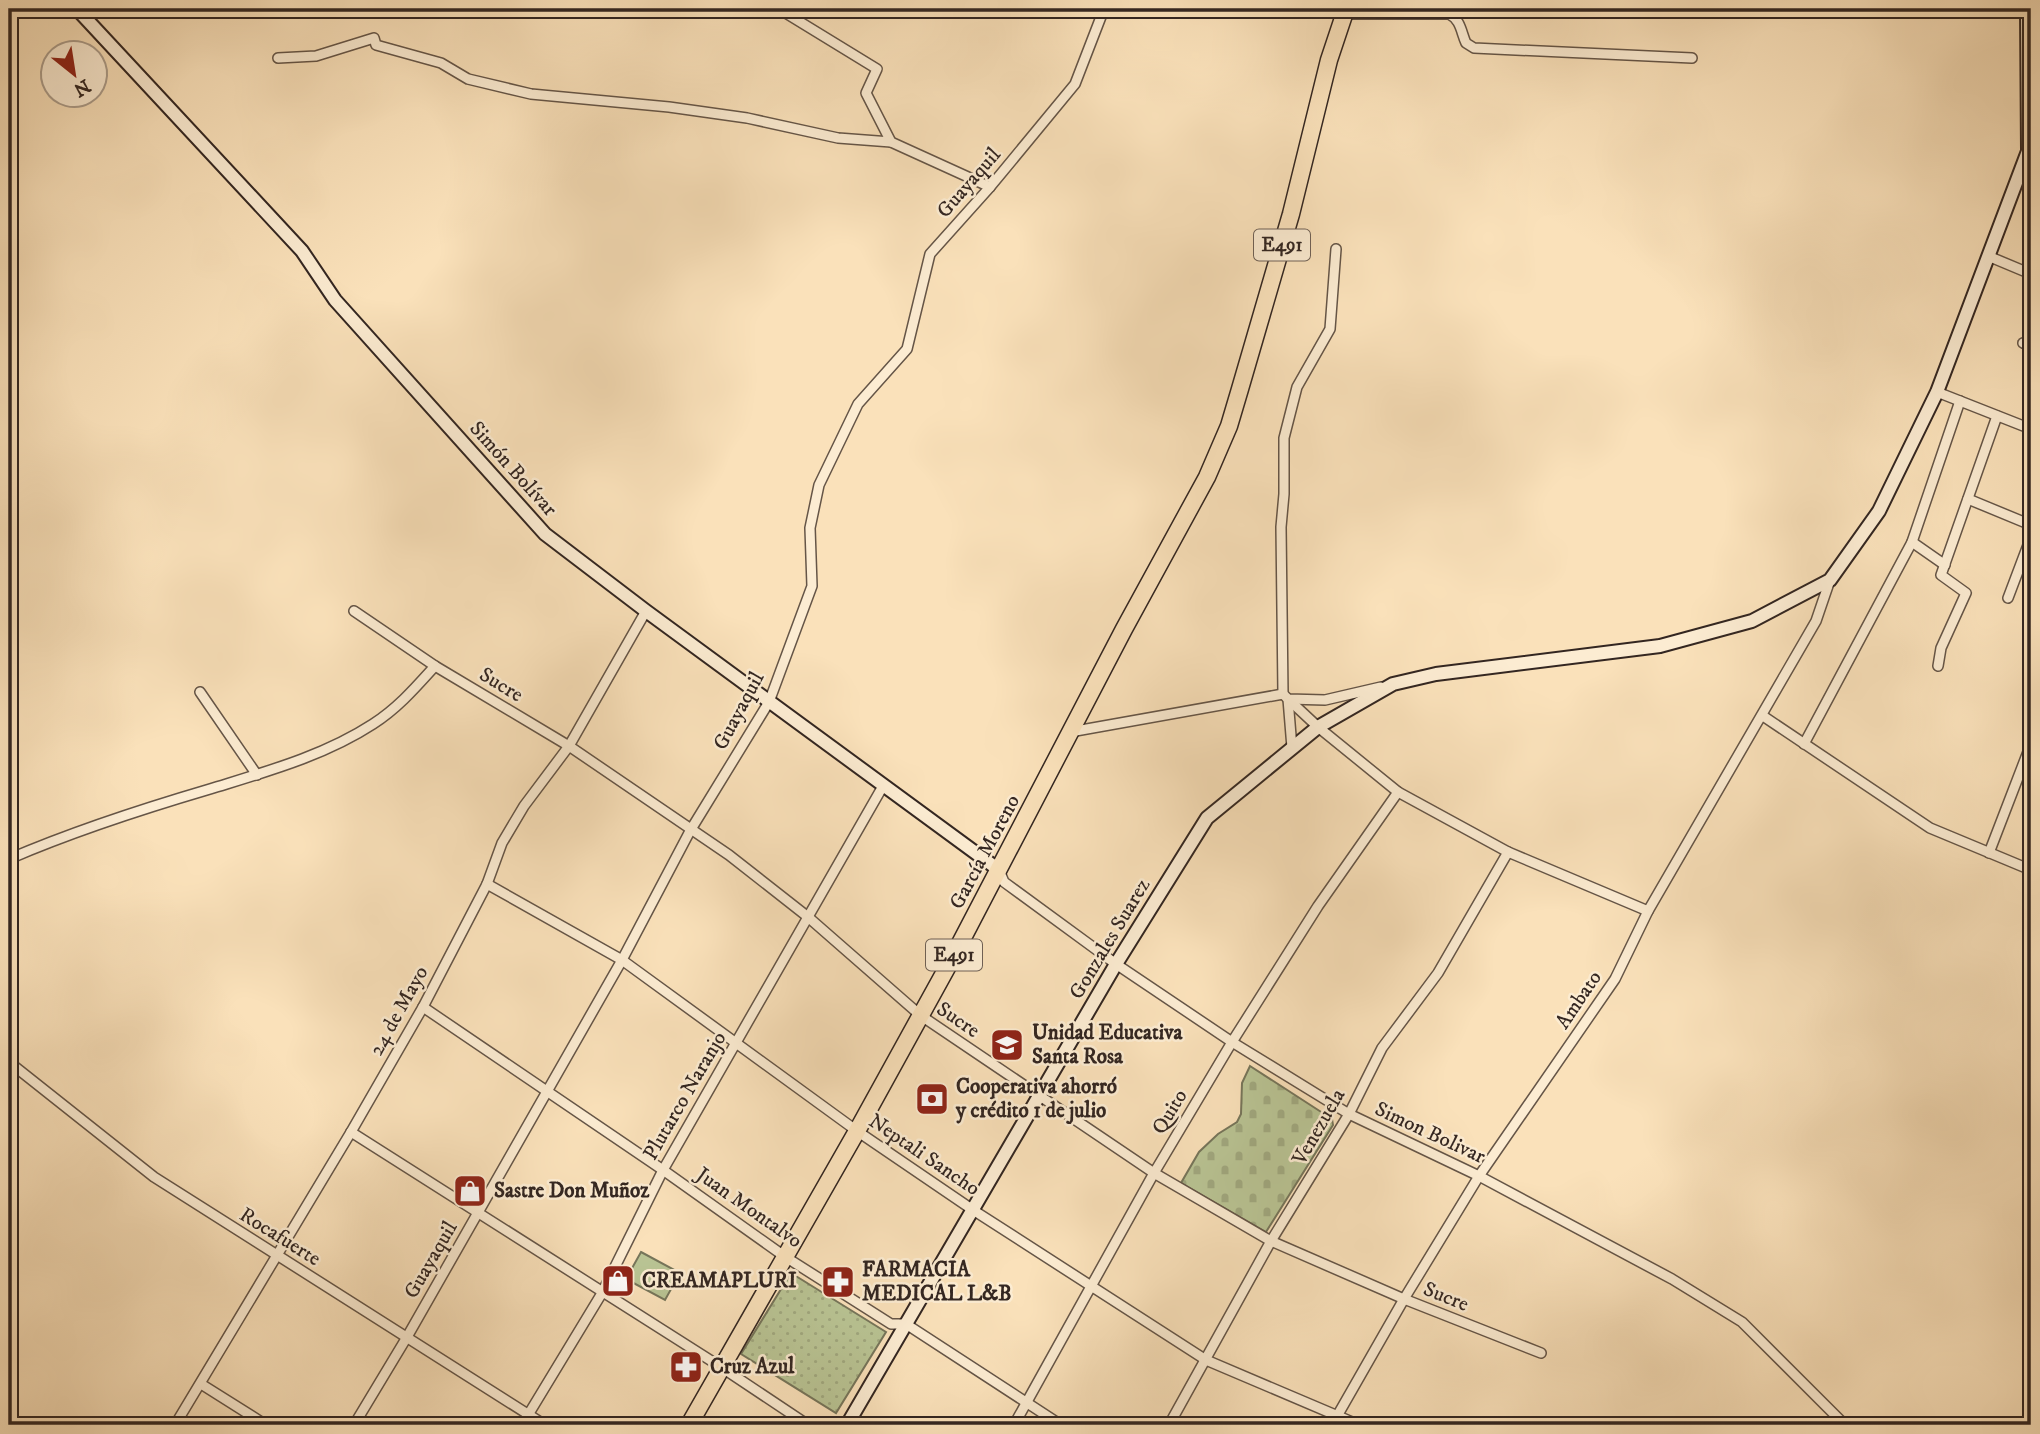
<svg xmlns="http://www.w3.org/2000/svg" width="2040" height="1434" font-family="'IM FELL DW Pica',serif">
<style>
.grass{fill:url(#grass-dots);stroke:#76755a;stroke-width:2}
.cemetery{fill:url(#cemetery-stones);stroke:#76755a;stroke-width:2}
.garden{fill:#b9c494;stroke:#76755a;stroke-width:2}
.lines{fill:none;stroke-linecap:round;stroke-linejoin:round}
.street-casing{stroke:#655547;stroke-width:12}
.secondary-casing{stroke:#332621;stroke-width:16}
.highway-casing{stroke:#332621;stroke-width:19}
.street{stroke:#fcecd2;stroke-width:9}
.secondary{stroke:#fcecd2;stroke-width:12}
.highway{stroke:#fae1ba;stroke-width:16}
.labels{text-anchor:middle;dominant-baseline:central;stroke-width:5;stroke-linejoin:round;paint-order:stroke}
.shield{fill:#fcecd2;stroke:#6f6156;stroke-width:2}
.shield-label{font-size:19px;font-weight:bold;fill:#332621}
.street-label{font-size:21px;fill:#332621;stroke:#fcecd2}
.poi-label{font-size:21px;font-weight:bold;fill:#332621;stroke:#fcecd2;text-anchor:start}
</style>
<defs>
<pattern id="grass-dots" width="8" height="8" patternUnits="userSpaceOnUse" patternTransform="scale(1.75)"><rect width="8" height="8" fill="#b9c494"/><path d="M2 2h.1M6 6h.1" fill="none" stroke="#a0a87f" stroke-width="1.8" stroke-linecap="round"/></pattern>
<pattern id="cemetery-stones" width="16" height="16" patternUnits="userSpaceOnUse" patternTransform="scale(1.75)"><rect width="16" height="16" fill="#b9c494"/><path d="M2 7V4a2 2 0 0 1 4 0v3zM10 15v-3a2 2 0 0 1 4 0v3z" fill="#a0a87f"/></pattern>
</defs>
<rect width="100%" height="100%" fill="#fae1ba"/>
<filter id="stains"><feTurbulence type="fractalNoise" baseFrequency=".00286" numOctaves="4"/><feColorMatrix values="0 0 0 0 .2 0 0 0 0 .09 0 0 0 0 .02 0 0 0 .5 -.17"/></filter>
<radialGradient id="worn" r=".72"><stop offset=".6" stop-color="#630" stop-opacity="0"/><stop offset="1" stop-color="#630" stop-opacity=".3"/></radialGradient>
<path class="grass" d="M 791,1273 L 886,1332 L 836,1413 L 741,1354 Z"/>
<path class="cemetery" d="M 1250,1066 L 1332,1119 L 1333,1125 L 1266,1232 L 1181,1183 L 1199,1152 L 1218,1134 L 1237,1122 L 1241,1114 L 1242,1083 Z"/>
<path class="garden" d="M 641,1252 L 680,1273 L 665,1300 L 626,1279 Z"/>
<g class="lines">
<defs>
<g id="street">
<path d="M 779,9 L 877,69 L 866,93 L 891,142 L 990,187"/>
<path d="M 1345,14 L 1449,14 C 1461,20 1461,32 1466,43 L 1474,48 L 1692,58"/>
<path d="M 278,58 L 316,56 L 374,38 L 376,45 L 441,63 L 468,79 L 531,94 L 669,107 L 747,118 L 838,138 L 891,142"/>
<path d="M 1988,256 L 2031,274"/>
<path d="M 2023,343 L 2031,347"/>
<path d="M 1937,392 L 2031,429"/>
<path d="M 1968,499 L 2031,525"/>
<path d="M 1912,542 L 1945,565"/>
<path d="M 2008,598 L 2031,537"/>
<path d="M 354,611 L 435,666 L 569,746 L 729,855 L 808,917 L 920,1015 L 1154,1173 L 1271,1241 L 1404,1299 L 1541,1353"/>
<path d="M 1938,666 L 1941,648 L 1966,593 L 1941,575 L 1997,416"/>
<path d="M 200,692 L 257,775"/>
<path d="M 1283,694 L 1281,527 L 1284,494 L 1284,438 L 1297,387 L 1330,329 L 1336,249"/>
<path d="M 1288,699 L 1318,727 L 1398,792 L 1508,852 L 1648,911"/>
<path d="M 1288,699 L 1292,748"/>
<path d="M 1763,716 L 1930,828 L 2031,870"/>
<path d="M 1070,732 L 1283,694 L 1288,699 L 1325,700 L 1381,687"/>
<path d="M 1804,744 L 1912,542 L 1960,401"/>
<path d="M 1989,853 L 2031,744"/>
<path d="M 9,859 C 74,831 142,809 210,789 C 265,772 324,756 373,724 C 398,708 416,687 435,666"/>
<path d="M 999,870 L 1004,882 L 1116,964 L 1232,1042 L 1349,1114 L 1479,1176 L 1672,1279 L 1742,1322 L 1845,1425"/>
<path d="M 487,884 L 622,960 L 857,1131 L 973,1210 L 1206,1360 L 1359,1425"/>
<path d="M 423,1007 L 663,1170 L 784,1256 L 891,1324 L 906,1324 L 1061,1425"/>
<path d="M 9,1062 L 154,1177 L 545,1425"/>
<path d="M 351,1132 L 721,1367 L 808,1425"/>
<path d="M 201,1384 L 266,1425"/>
<path d="M 175,1425 L 351,1132 L 423,1007 L 487,884 L 502,843 L 524,806 L 569,746 L 646,611"/>
<path d="M 354,1425 L 407,1337 L 622,960 L 690,831 L 769,702 L 812,586 L 810,528 L 819,485 L 858,404 L 907,349 L 930,254 L 990,187 L 1075,84 L 1104,9"/>
<path d="M 522,1425 L 602,1293 L 663,1170 L 883,786"/>
<path d="M 1014,1425 L 1154,1173 L 1232,1042 L 1318,906 L 1398,792"/>
<path d="M 1169,1425 L 1271,1241 L 1349,1114 L 1382,1048 L 1438,973 L 1508,852"/>
<path d="M 1332,1425 L 1404,1299 L 1479,1176 L 1615,979 L 1648,911 L 1816,621 L 1830,580"/>
</g>
<g id="secondary">
<path d="M 77,9 L 302,251 L 335,300 L 545,534 L 646,611 L 999,870"/>
<path d="M 847,1425 L 1116,964 L 1207,818 L 1318,727 L 1393,684 L 1436,674 L 1660,646 L 1752,621 L 1830,580 L 1879,511 L 1937,392 L 2028,151 L 2027,9"/>
</g>
<path id="highway" d="M 689,1425 L 857,1131 L 954,955 L 1124,629 L 1207,477 L 1229,426 L 1240,389 L 1291,214 L 1329,60 L 1346,9"/>
</defs>
<use href="#street" class="street-casing"/>
<use href="#secondary" class="secondary-casing"/>
<use href="#highway" class="highway-casing"/>
<use href="#street" class="street"/>
<use href="#secondary" class="secondary"/>
<use href="#highway" class="highway"/>
</g>
<defs>
<symbol id="school-square" viewBox="-11 -11 22 22"><rect x="-9" y="-9" width="18" height="18" rx="4" fill="#8f2418" stroke="#fcecd2"/><path d="M0-5L7-2L0 1L-7-2ZM-4 1L0 2.5L4 1V4Q0 6-4 4Z" fill="#fff"/></symbol>
<symbol id="bank-square" viewBox="-11 -11 22 22"><rect x="-9" y="-9" width="18" height="18" rx="4" fill="#8f2418" stroke="#fcecd2"/><path d="M-6-4H6V4H-6ZM0-2.3a2.3 2.3 0 1 0 0 4.6a2.3 2.3 0 1 0 0-4.6Z" fill="#fff"/></symbol>
<symbol id="shop-square" viewBox="-11 -11 22 22"><rect x="-9" y="-9" width="18" height="18" rx="4" fill="#8f2418" stroke="#fcecd2"/><path d="M-5-2.5h2.3a2.7 3.5 0 0 1 5.4 0H5L5.5 6h-11ZM-1.5-2.5h3a1.5 2.3 0 0 0-3 0Z" fill="#fff"/></symbol>
<symbol id="pharmacy-square" viewBox="-11 -11 22 22"><rect x="-9" y="-9" width="18" height="18" rx="4" fill="#8f2418" stroke="#fcecd2"/><path d="M-2-6h4v4h4v4h-4v4h-4v-4h-4v-4h4Z" fill="#fff"/></symbol>
</defs>
<g fill-rule="evenodd">
<use href="#school-square" x="988" y="1026" width="38" height="38"/>
<use href="#bank-square" x="913" y="1080" width="38" height="38"/>
<use href="#shop-square" x="451" y="1172" width="38" height="38"/>
<use href="#shop-square" x="599" y="1262" width="38" height="38"/>
<use href="#pharmacy-square" x="819" y="1263" width="38" height="38"/>
<use href="#pharmacy-square" x="667" y="1348" width="38" height="38"/>
</g>
<g class="labels">
<g class="shield">
<rect x="1254" y="229.5" width="56" height="31" rx="5"/>
<rect x="926" y="939.5" width="56" height="31" rx="5"/>
</g>
<g class="shield-label">
<text x="1282" y="245">E491</text>
<text x="954" y="955">E491</text>
</g>
<g class="street-label">
<text transform="translate(969 183) rotate(-49)">Guayaquil</text>
<text transform="translate(513 469) rotate(48)">Simón Bolívar</text>
<text transform="translate(501 685) rotate(31)">Sucre</text>
<text transform="translate(739 711) rotate(-62)">Guayaquil</text>
<text transform="translate(985 852) rotate(-62)">García Moreno</text>
<text transform="translate(1110 939) rotate(-59)">Gonzales Suarez</text>
<text transform="translate(1579 1000) rotate(-56)">Ambato</text>
<text transform="translate(399 1011) rotate(-61)">24 de Mayo</text>
<text transform="translate(958 1020) rotate(34)">Sucre</text>
<text transform="translate(685 1096) rotate(-60)">Plutarco Naranjo</text>
<text transform="translate(1170 1112) rotate(-59)">Quito</text>
<text transform="translate(1319 1127) rotate(-60)">Venezuela</text>
<text transform="translate(1430 1133) rotate(25)">Simon Bolivar</text>
<text transform="translate(924 1155) rotate(34)">Neptali Sancho</text>
<text transform="translate(749 1208) rotate(35)">Juan Montalvo</text>
<text transform="translate(280 1237) rotate(32)">Rocafuerte</text>
<text transform="translate(431 1260) rotate(-60)">Guayaquil</text>
<text transform="translate(1446 1297) rotate(22)">Sucre</text>
</g>
<g class="poi-label">
<text x="1032" y="1033">Unidad Educativa<tspan x="1032" dy="24">Santa Rosa</tspan></text>
<text x="956" y="1087">Cooperativa ahorró<tspan x="956" dy="24">y crédito 1 de julio</tspan></text>
<text x="494" y="1191">Sastre Don Muñoz</text>
<text x="862" y="1270">FARMACIA<tspan x="862" dy="24">MEDICAL L&amp;B</tspan></text>
<text x="642" y="1281">CREAMAPLURI</text>
<text x="710" y="1367">Cruz Azul</text>
</g>
</g>
<rect width="2040" height="1434" fill="none" stroke="#fae1ba" stroke-width="35"/>
<rect x="10" y="10" width="2019" height="1413" fill="none" stroke="#332621" stroke-width="3.5"/>
<rect x="18" y="18" width="2005" height="1399" fill="none" stroke="#332621" stroke-width="2"/>
<g transform="translate(74 74) rotate(150)"><circle r="33" fill="#fcecd2" stroke="#ac9d8b" stroke-width="2"/>
<path d="M0-5L12 26L0 18L-12 26Z" fill="#8f2418"/>
<text y="-10" font-size="19" font-weight="bold" text-anchor="middle" fill="#332621">N</text>
</g>
<rect width="100%" height="100%" filter="url(#stains)"/>
<rect width="100%" height="100%" fill="url(#worn)"/>
</svg>
